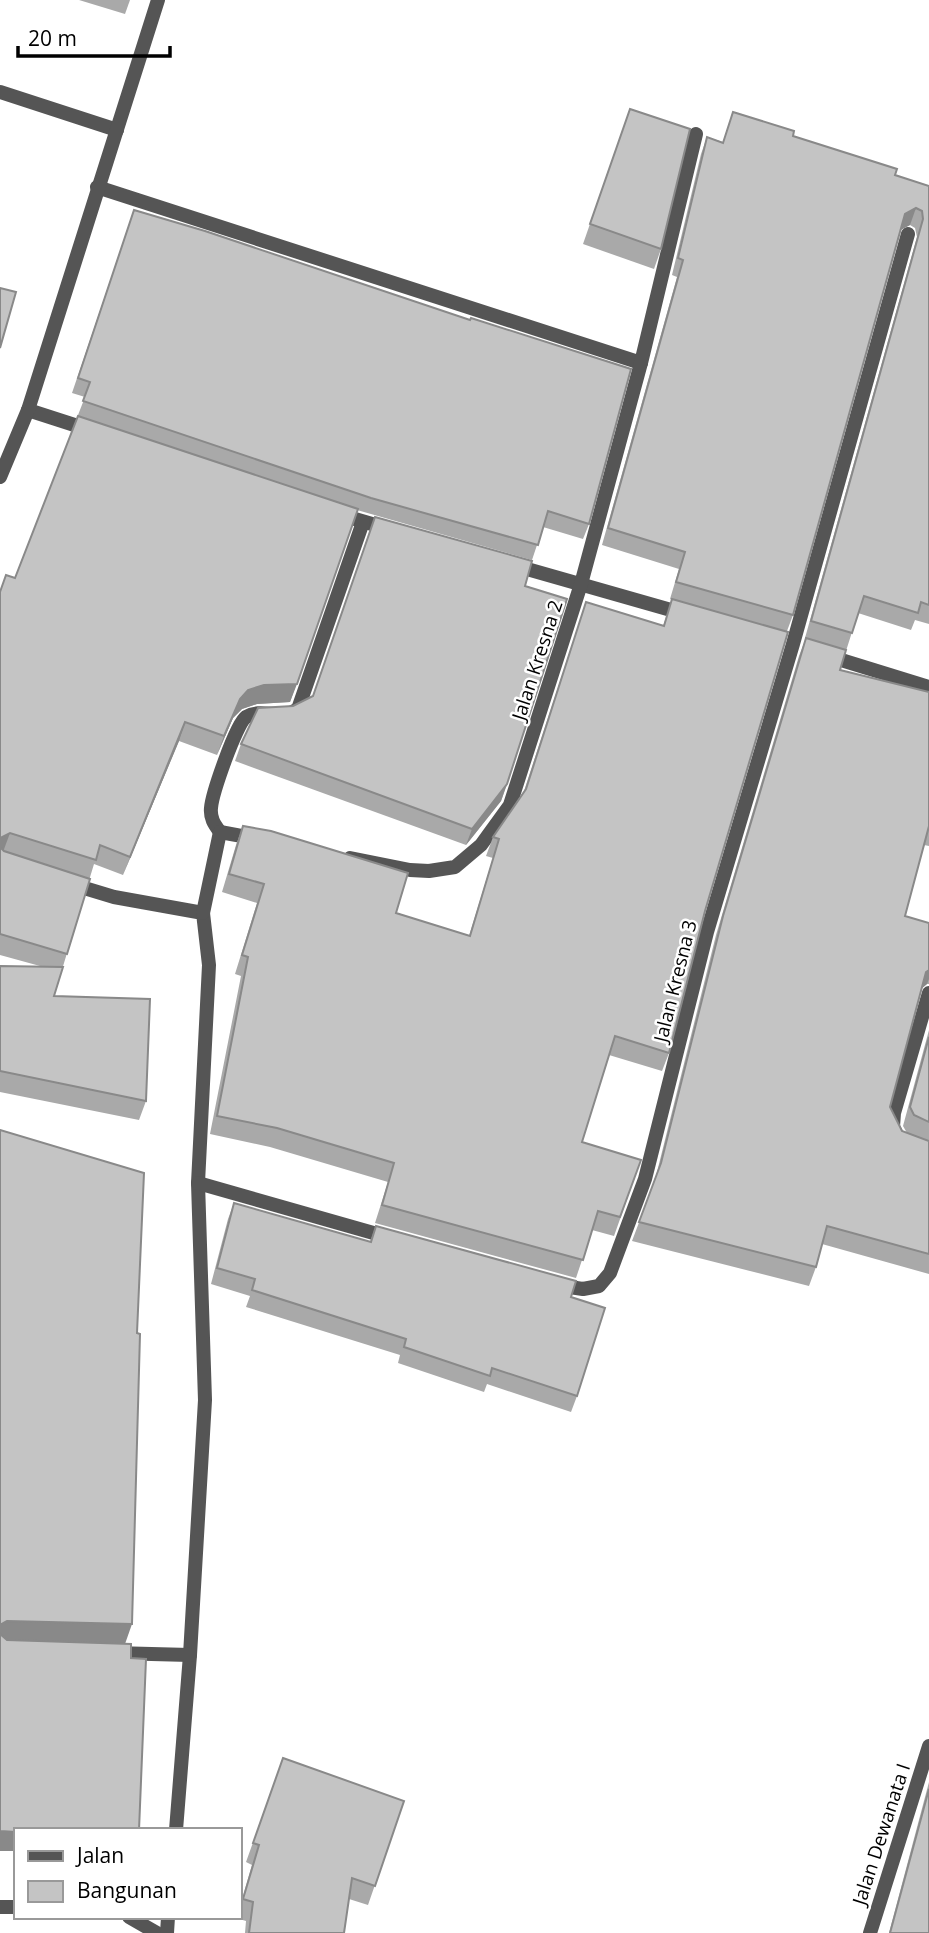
<svg xmlns="http://www.w3.org/2000/svg" width="929" height="1933" font-family="'Open Sans',sans-serif">
<style>
.lines{fill:none;stroke-linecap:round;stroke-linejoin:round}
.minor{stroke:#555;stroke-width:14}
.wall{fill:#a9a9a9}
.shaded-wall{fill:#898989}
.building{fill:#c4c4c4;stroke:#898989;stroke-width:2}
.labels{text-anchor:middle;dominant-baseline:central;stroke-width:5;stroke-linejoin:round;paint-order:stroke}
.street-label{font-size:19px;fill:#000;stroke:#fff}
</style>
<rect width="100%" height="100%" fill="#fff"/>
<g class="lines">
<g class="minor">
<path d="M 0,92 L 117,130"/>
<path d="M 97,187 L 641,363"/>
<path d="M 28,410 L 90,430"/>
<path d="M 0,477 L 28,410 L 158,0"/>
<path d="M 338,514 L 389,529"/>
<path d="M 513,565 L 685,614"/>
<path d="M 825,655 L 929,687"/>
<path d="M 220,832 C 214,824 210,818 211,808 C 212,794 236,724 246,717 C 262,707 281,721 298,709 L 363,522"/>
<path d="M 350,858 L 410,870 L 429,871 L 455,867 L 481,845 L 510,805 L 581,584 L 641,363 L 696,134"/>
<path d="M 71,884 L 114,897 L 203,913 L 209,965 L 198,1183 L 205,1400 L 190,1655 L 176,1830"/>
<path d="M 203,913 L 220,832 L 258,839"/>
<path d="M 896,1133 L 893,1127 L 894,1113 L 929,993"/>
<path d="M 198,1183 L 391,1238"/>
<path d="M 556,1285 L 583,1289 L 599,1286 L 610,1273 L 645,1179 L 707,932 L 793,644 L 908,234"/>
<path d="M 113,1653 L 190,1655"/>
<path d="M 0,1907 L 16,1907"/>
<path d="M 129,1917 L 157,1933"/>
<path d="M 167,1933 L 168,1917"/>
<path d="M 870,1933 L 929,1746"/>
</g>
</g>
<g class="wall">
<path d="M 79,0 L 130,0 L 125,14 Z"/>
<path d="M 630,109 L 661,249 L 654,269 L 583,244 Z"/>
<path d="M 733,112 L 895,175 L 929,186 L 929,624 L 915,620 L 911,630 L 858,613 L 840,670 L 929,692 L 929,846 L 924,845 L 905,916 L 929,923 L 929,984 L 927,984 L 922,988 L 890,1107 L 902,1131 L 907,1133 L 903,1126 L 929,1030 L 929,1274 L 822,1244 L 816,1267 L 809,1286 L 632,1241 L 655,1180 L 716,935 L 799,656 L 806,638 L 805,638 L 917,237 L 915,228 L 910,225 L 900,230 L 793,615 L 787,631 L 705,911 L 669,1053 L 662,1071 L 609,1055 L 582,1142 L 641,1160 L 614,1236 L 592,1230 L 576,1278 L 375,1223 L 388,1182 L 270,1147 L 210,1134 L 241,976 L 235,974 L 257,903 L 222,892 L 236,845 L 243,826 L 396,913 L 469,936 L 493,858 L 486,856 L 493,837 L 524,791 L 586,602 L 663,626 L 672,600 L 670,599 L 679,569 L 602,545 L 677,277 L 672,275 L 701,154 L 707,137 L 723,142 Z"/>
<path d="M 129,225 L 589,524 L 583,539 L 543,527 L 532,560 L 357,510 L 290,702 L 257,704 L 242,709 L 233,718 L 217,755 L 179,741 L 123,875 L 94,864 L 54,996 L 146,1101 L 139,1120 L 0,1092 L 0,966 L 40,966 L 0,955 L 0,592 L 15,578 L 85,397 L 72,393 Z"/>
<path d="M 525,586 L 507,784 L 501,801 L 466,845 L 235,761 L 241,744 L 293,706 Z"/>
<path d="M 234,1203 L 370,1242 L 376,1226 L 571,1297 L 577,1396 L 571,1412 L 487,1384 L 484,1392 L 398,1363 L 400,1355 L 246,1307 L 250,1296 L 211,1284 L 228,1219 Z"/>
<path d="M 283,1758 L 404,1801 L 368,1905 L 349,1899 L 344,1933 L 245,1933 L 246,1921 L 236,1918 L 240,1917 L 240,1906 L 252,1865 L 246,1862 Z"/>
<path d="M 929,1782 L 929,1933 L 889,1933 Z"/>
</g>
<g class="shaded-wall">
<path d="M 916,208 L 910,225 L 899,231 L 905,214 Z"/>
<path d="M 297,684 L 290,702 L 257,704 L 242,709 L 233,718 L 217,755 L 224,736 L 240,699 L 248,690 L 264,685 Z"/>
<path d="M 185,722 L 179,741 L 123,875 L 130,857 Z"/>
<path d="M 507,784 L 501,801 L 466,845 L 472,829 Z"/>
<path d="M 10,833 L 3,852 L 0,853 L 0,838 Z"/>
<path d="M 929,970 L 929,979 L 927,984 L 920,990 L 926,972 Z"/>
<path d="M 7,1621 L 132,1624 L 125,1644 L 0,1641 L 0,1625 Z"/>
<path d="M 0,1831 L 16,1832 L 16,1851 L 0,1851 Z"/>
</g>
<g class="building">
<path d="M 630,109 L 690,129 L 661,249 L 590,224 Z"/>
<path d="M 733,112 L 794,131 L 793,136 L 897,169 L 895,175 L 929,186 L 929,605 L 921,602 L 918,613 L 864,596 L 852,633 L 811,621 L 923,219 L 922,211 L 916,208 L 905,214 L 793,615 L 676,582 L 685,552 L 608,528 L 683,260 L 678,258 L 707,137 L 723,143 Z"/>
<path d="M 134,210 L 205,231 L 470,320 L 471,318 L 631,369 L 589,524 L 548,511 L 538,545 L 371,498 L 83,401 L 90,382 L 78,378 Z"/>
<path d="M 0,288 L 16,292 L 0,348 Z"/>
<path d="M 78,416 L 358,509 L 297,684 L 264,685 L 248,690 L 240,699 L 224,736 L 185,722 L 130,857 L 100,845 L 96,860 L 10,833 L 0,838 L 0,592 L 6,575 L 15,578 Z"/>
<path d="M 375,517 L 532,561 L 525,586 L 567,599 L 507,784 L 472,829 L 241,744 L 258,708 L 293,706 L 313,696 Z"/>
<path d="M 672,599 L 788,632 L 705,911 L 669,1053 L 615,1036 L 582,1142 L 641,1160 L 620,1217 L 598,1211 L 583,1260 L 382,1205 L 394,1163 L 277,1128 L 217,1116 L 248,957 L 242,955 L 264,884 L 229,874 L 243,826 L 271,831 L 408,873 L 396,913 L 470,936 L 499,839 L 493,837 L 526,789 L 586,602 L 664,626 Z"/>
<path d="M 806,638 L 846,650 L 840,670 L 929,692 L 929,826 L 905,916 L 929,923 L 929,970 L 926,972 L 890,1107 L 902,1131 L 929,1141 L 929,1254 L 827,1226 L 816,1267 L 639,1222 L 661,1163 L 723,916 Z"/>
<path d="M 0,847 L 4,851 L 90,879 L 67,954 L 0,934 Z"/>
<path d="M 0,966 L 63,967 L 54,996 L 150,999 L 146,1101 L 0,1071 Z"/>
<path d="M 929,1037 L 929,1122 L 914,1115 L 910,1107 Z"/>
<path d="M 0,1130 L 144,1173 L 137,1333 L 140,1334 L 132,1624 L 7,1621 L 0,1625 Z"/>
<path d="M 234,1203 L 371,1242 L 376,1226 L 576,1281 L 571,1297 L 605,1308 L 577,1396 L 492,1368 L 490,1376 L 404,1347 L 406,1339 L 252,1290 L 255,1279 L 217,1268 Z"/>
<path d="M 0,1634 L 7,1640 L 131,1644 L 131,1658 L 146,1659 L 139,1830 L 16,1830 L 16,1832 L 0,1831 Z"/>
<path d="M 283,1758 L 404,1801 L 375,1886 L 352,1878 L 344,1933 L 249,1933 L 253,1902 L 243,1899 L 259,1845 L 253,1843 Z"/>
<path d="M 929,1789 L 929,1933 L 890,1933 Z"/>
</g>
<g class="labels">
<g class="street-label">
<text transform="translate(537 660) rotate(-72)">Jalan Kresna 2</text>
<text transform="translate(675 981) rotate(-76)">Jalan Kresna 3</text>
<text transform="translate(881 1834) rotate(-72)">Jalan Dewanata I</text>
</g>
</g>
<rect x="14" y="1828" width="228" height="91" fill="#ffffff" stroke="#999999" stroke-width="2"/>
<rect x="28" y="1851" width="35" height="10" fill="#555555" stroke="#999999" stroke-width="2"/>
<text x="77" y="1863" font-size="21" fill="#000000">Jalan</text>
<rect x="28" y="1881" width="35" height="21" fill="#c4c4c4" stroke="#999999" stroke-width="2"/>
<text x="77" y="1898" font-size="21" fill="#000000">Bangunan</text>
<path d="M18 46v10h152v-10" fill="none" stroke="#000000" stroke-width="3.5"/>
<text x="28" y="46" font-size="21" fill="#000000" stroke="#ffffff" stroke-width="5" paint-order="stroke">20 m</text>
</svg>
